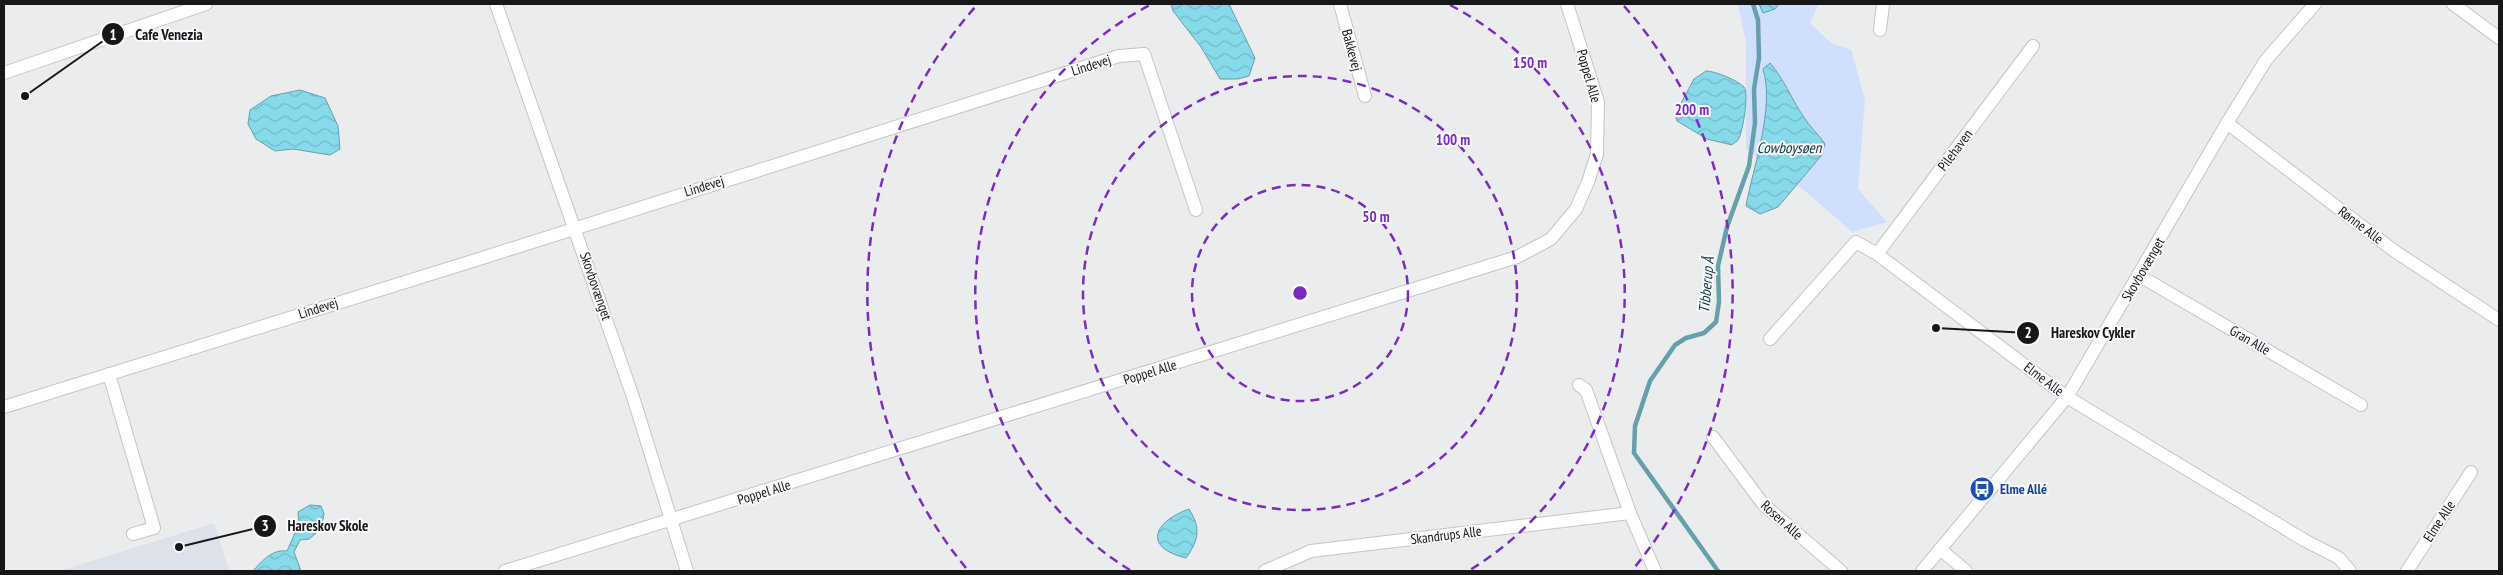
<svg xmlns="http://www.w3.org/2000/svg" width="2503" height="575" font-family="'PT Sans Narrow',sans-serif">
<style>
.built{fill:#dde1ea}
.green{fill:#d1dffe}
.water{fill:url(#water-waves);stroke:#65a0ab}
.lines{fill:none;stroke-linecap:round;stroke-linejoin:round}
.stream{stroke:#65a0ab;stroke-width:4.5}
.street-casing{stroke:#c4c5c7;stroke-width:14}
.street{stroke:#fff;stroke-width:12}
.ring{fill:none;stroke:#7b2cbf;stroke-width:2.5;stroke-dasharray:9 6}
.labels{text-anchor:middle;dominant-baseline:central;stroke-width:4;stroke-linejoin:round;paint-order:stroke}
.street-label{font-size:14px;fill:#171718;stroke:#f8f9fc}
.transit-label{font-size:14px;font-weight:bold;fill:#164399;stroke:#f8f9fc;text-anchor:start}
.water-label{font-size:15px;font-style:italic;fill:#0d363d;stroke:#f8f9fc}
.centre{fill:#7b2cbf;stroke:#f8f9fc;stroke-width:2.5}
.ring-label{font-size:15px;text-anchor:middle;font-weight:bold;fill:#7b2cbf;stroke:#f8f9fc;stroke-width:4;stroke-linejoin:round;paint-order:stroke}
.leader{fill:none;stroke:#171718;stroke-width:2}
.callout-dot{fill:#171718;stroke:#f8f9fc;stroke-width:2}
.mark-label{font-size:15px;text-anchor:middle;font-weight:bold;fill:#fff}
.callout-label{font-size:15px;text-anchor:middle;font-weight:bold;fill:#171718;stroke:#f8f9fc;stroke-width:4;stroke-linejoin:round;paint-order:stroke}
</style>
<defs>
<pattern id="water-waves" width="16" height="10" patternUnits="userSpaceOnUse" patternTransform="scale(1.25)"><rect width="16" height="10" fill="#86daea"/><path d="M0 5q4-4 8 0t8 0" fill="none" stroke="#73bac8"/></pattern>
</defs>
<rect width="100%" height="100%" fill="#ebecee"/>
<path class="built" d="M 214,523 L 229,571 L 59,571 Z"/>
<path class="green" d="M 1738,4 L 1818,4 L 1810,23 L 1831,43 L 1851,50 L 1865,99 L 1858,189 L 1887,222 L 1852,232 L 1806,192 L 1746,149 L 1746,43 Z"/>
<g class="water">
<path d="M 1171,4 L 1229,4 L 1255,58 L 1249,76 L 1238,79 L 1220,79 L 1201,47 L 1173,11 Z"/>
<path d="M 1759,4 L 1779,4 L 1775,9 L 1763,13 Z"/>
<path d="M 1770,63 C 1784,79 1791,98 1803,116 C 1809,126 1818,134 1825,144 L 1821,156 L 1778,207 L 1760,214 L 1746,206 C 1753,167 1775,108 1763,69 Z"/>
<path d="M 1706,71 C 1715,71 1737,80 1744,87 C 1749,93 1743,133 1738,140 C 1738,141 1732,144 1732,145 L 1707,139 L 1677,121 L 1675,114 L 1694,79 Z"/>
<path d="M 300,90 L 325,98 L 338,126 L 340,149 L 330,155 L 293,149 L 275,151 L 256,139 L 248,124 L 250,110 L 271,96 Z"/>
<path d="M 310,505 L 321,506 L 324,514 L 321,529 L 309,539 L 300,540 L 294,552 L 301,571 L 253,571 C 262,561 272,549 287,551 L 299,524 L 298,512 Z"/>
<path d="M 1189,509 C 1201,528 1199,540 1186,558 C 1141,547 1155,521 1189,509 Z"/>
</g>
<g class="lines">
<path class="stream" d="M 1718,571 L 1634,453 L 1635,426 L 1650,381 L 1675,345 L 1686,338 L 1704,333 L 1716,322 L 1719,302 L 1718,266 L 1727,227 L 1749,166 L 1755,123 L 1754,89 L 1759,58 L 1758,20 L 1753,4"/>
<defs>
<g id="street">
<path d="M 496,4 L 633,397 L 687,571"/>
<path d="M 1340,4 L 1365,96"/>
<path d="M 2453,4 L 2499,38"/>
<path d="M 1880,30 L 1883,4"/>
<path d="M 4,73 L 206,4"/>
<path d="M 2227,123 L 2393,250 L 2499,320"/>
<path d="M 1877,254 L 2033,46"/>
<path d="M 2140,276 L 2361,405"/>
<path d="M 1770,339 L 1856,242 L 1877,254 L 2067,397 L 2304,540 L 2339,558 L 2350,571"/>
<path d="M 109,374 L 154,528 L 133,534"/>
<path d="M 1579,385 L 1586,390 L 1630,513 L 1655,571"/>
<path d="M 4,407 L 479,259 L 1119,56 L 1144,54 L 1196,210"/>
<path d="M 1713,437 L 1763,504 L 1841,571"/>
<path d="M 1940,549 L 1966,571"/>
<path d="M 505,571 L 1517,257 L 1551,239 L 1576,209 L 1588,182 L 1597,154 L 1598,102 L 1567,4"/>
<path d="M 1265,571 L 1311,551 L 1630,513"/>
<path d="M 1922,571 L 2067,397 L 2227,123 L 2266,60 L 2315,4"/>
<path d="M 2407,571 L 2471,472"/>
</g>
</defs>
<use href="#street" class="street-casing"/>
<use href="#street" class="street"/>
</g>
<g class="ring">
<circle cx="1300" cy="293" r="108"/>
<circle cx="1300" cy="293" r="217"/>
<path d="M1130 570A325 325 0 0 1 1150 5M1450 5A325 325 0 0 1 1470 570"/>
<path d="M966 568A433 433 0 0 1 976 6M1624 6A433 433 0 0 1 1634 568"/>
</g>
<defs>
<symbol id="bus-disc" viewBox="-11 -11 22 22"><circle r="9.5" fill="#1a4fb4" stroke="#f8f9fc"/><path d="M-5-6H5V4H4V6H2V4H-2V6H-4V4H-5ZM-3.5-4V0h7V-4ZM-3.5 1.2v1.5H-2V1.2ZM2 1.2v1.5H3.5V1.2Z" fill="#fff"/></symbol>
</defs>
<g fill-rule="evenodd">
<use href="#bus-disc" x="1968" y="475" width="28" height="28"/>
</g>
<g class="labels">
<g class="street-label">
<text transform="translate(1352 50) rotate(75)">Bakkevej</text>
<text transform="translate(1091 65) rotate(-18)">Lindevej</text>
<text transform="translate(1589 76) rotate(74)">Poppel Alle</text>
<text transform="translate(1955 150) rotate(-53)">Pilehaven</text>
<text transform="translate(704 186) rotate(-17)">Lindevej</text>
<text transform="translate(2361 225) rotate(37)">Rønne Alle</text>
<text transform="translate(2143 269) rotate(-60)">Skovbovænget</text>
<text transform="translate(596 286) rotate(71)">Skovbovænget</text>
<text transform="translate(318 308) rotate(-18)">Lindevej</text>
<text transform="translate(2250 340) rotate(30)">Gran Alle</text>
<text transform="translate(1150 372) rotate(-17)">Poppel Alle</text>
<text transform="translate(2044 379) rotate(37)">Elme Alle</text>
<text transform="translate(764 492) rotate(-17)">Poppel Alle</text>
<text transform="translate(1782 520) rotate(42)">Rosen Alle</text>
<text transform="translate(2439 521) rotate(-57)">Elme Alle</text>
<text transform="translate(1446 535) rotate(-7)">Skandrups Alle</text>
</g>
<g class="transit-label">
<text x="2000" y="489">Elme Allé</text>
</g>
<g class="water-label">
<text x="1789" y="147">Cowboysøen</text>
<text transform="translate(1706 285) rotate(-85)">Tibberup Å</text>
</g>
</g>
<circle cx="1300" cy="293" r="8" class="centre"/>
<g class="ring-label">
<text x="1530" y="68">150 m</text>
<text x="1692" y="115">200 m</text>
<text x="1453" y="145">100 m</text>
<text x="1376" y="222">50 m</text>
</g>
<path class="leader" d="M25 96L113 34M1936 328L2028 333M179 547L265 526"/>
<g class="callout-dot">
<circle cx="25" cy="96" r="5"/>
<circle cx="1936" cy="328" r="5"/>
<circle cx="179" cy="547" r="5"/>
<circle cx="113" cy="34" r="12"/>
<circle cx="2028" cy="333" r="12"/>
<circle cx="265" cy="526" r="12"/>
</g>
<g class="mark-label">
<text x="113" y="40">1</text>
<text x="2028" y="338">2</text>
<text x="265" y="531">3</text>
</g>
<g class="callout-label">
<text x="169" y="40">Cafe Venezia</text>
<text x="2093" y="338">Hareskov Cykler</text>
<text x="328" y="531">Hareskov Skole</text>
</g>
<rect width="2503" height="575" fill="none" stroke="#171718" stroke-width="10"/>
</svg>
